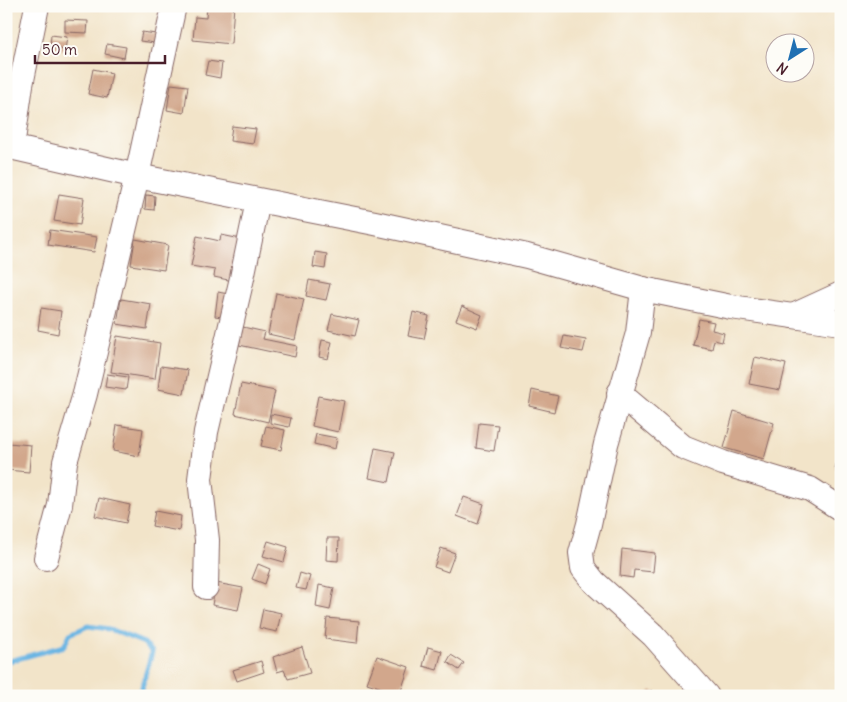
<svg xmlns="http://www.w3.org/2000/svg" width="847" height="702" font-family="Delius,sans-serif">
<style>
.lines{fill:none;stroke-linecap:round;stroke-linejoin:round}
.stream{stroke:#6ab5e3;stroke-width:5}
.building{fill:#d2a78c}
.minor-casing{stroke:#856462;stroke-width:26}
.minor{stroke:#fff;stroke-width:24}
</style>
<rect width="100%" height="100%" fill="#fdfcf7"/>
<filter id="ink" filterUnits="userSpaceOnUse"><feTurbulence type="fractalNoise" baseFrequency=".02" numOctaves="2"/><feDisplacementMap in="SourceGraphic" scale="10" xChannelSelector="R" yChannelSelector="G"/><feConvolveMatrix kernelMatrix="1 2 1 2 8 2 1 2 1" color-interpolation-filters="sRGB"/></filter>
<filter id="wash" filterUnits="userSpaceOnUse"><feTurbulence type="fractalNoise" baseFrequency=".0096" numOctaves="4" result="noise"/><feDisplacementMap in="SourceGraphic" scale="20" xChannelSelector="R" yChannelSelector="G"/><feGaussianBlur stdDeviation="1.12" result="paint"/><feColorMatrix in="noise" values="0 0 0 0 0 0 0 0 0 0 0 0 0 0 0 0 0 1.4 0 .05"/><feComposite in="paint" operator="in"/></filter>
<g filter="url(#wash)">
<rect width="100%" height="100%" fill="#f2e4c9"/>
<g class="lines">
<path class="stream" d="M 6,662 L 64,646 L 70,634 L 88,626 L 109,629 L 144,643 L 152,652 L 142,687 L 143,696"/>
</g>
<g id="blocks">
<g class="building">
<path d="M 207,6 L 234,6 L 231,44 L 193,40 L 195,17 L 206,18 Z"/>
<path d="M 65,20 L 88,21 L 87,33 L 65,32 Z"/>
<path d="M 142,32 L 156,34 L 155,43 L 140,41 Z"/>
<path d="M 51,35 L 67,37 L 65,50 L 50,47 Z"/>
<path d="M 107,44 L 126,47 L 124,58 L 105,54 Z"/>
<path d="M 208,61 L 222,63 L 220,78 L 205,75 Z"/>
<path d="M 93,69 L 112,73 L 107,98 L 88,94 Z"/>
<path d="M 171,84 L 188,86 L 184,113 L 167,110 Z"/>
<path d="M 232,126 L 256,129 L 253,144 L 230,141 Z"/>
<path d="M 59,194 L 84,198 L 80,225 L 54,221 Z"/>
<path d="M 146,195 L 155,196 L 154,210 L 145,209 Z"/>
<path d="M 50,230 L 97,237 L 94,252 L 48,245 Z"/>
<path d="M 221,235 L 241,239 L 233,281 L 214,277 L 215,270 L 191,266 L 197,236 L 220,241 Z"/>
<path d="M 135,239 L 168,245 L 164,270 L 131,265 Z"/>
<path d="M 315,252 L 327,254 L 325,269 L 313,267 Z"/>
<path d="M 309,280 L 330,284 L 326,300 L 306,296 Z"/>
<path d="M 218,292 L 233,295 L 229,318 L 215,316 Z"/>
<path d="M 276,293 L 304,299 L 295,340 L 268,334 Z"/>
<path d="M 121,299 L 151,304 L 147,329 L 117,324 Z"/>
<path d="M 462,306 L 482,315 L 477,328 L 456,320 Z"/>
<path d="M 41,308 L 61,311 L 58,334 L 38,330 Z"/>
<path d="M 413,312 L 429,316 L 424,339 L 408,336 Z"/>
<path d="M 332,314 L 359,320 L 355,336 L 328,330 Z"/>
<path d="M 699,319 L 714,322 L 712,330 L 724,333 L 722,342 L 714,340 L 712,349 L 693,345 Z"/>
<path d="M 243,327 L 265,332 L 263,339 L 297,346 L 295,357 L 239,345 Z"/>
<path d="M 117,336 L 160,343 L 155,379 L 111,372 Z"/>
<path d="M 564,336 L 586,340 L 583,352 L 561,348 Z"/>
<path d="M 322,340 L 332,342 L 328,359 L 319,357 Z"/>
<path d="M 755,357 L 786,364 L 780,390 L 749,384 Z"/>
<path d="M 161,366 L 188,370 L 184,394 L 158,389 Z"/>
<path d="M 107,374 L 128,377 L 126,390 L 105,387 Z"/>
<path d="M 241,384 L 275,391 L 268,422 L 235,414 Z"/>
<path d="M 532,390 L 558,396 L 554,412 L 529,406 Z"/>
<path d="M 318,396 L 344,401 L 338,432 L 312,426 Z"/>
<path d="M 734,411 L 774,423 L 764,459 L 724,448 Z"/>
<path d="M 271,414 L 291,418 L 289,427 L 270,423 Z"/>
<path d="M 479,423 L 498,425 L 494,451 L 476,448 Z"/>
<path d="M 117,425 L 143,429 L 139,456 L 113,451 Z"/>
<path d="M 266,426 L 285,430 L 281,450 L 261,446 Z"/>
<path d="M 316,434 L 337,438 L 335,449 L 314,444 Z"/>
<path d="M 8,443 L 31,445 L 29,472 L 6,470 Z"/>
<path d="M 375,448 L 395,452 L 389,482 L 369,478 Z"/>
<path d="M 840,449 L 841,449 L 841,469 L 835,468 Z"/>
<path d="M 464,497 L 484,504 L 478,524 L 457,516 Z"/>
<path d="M 99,498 L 130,505 L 126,523 L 95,516 Z"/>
<path d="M 155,511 L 181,516 L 179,531 L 152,526 Z"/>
<path d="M 327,538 L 339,538 L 338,561 L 326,560 Z"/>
<path d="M 268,541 L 288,547 L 284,562 L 263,556 Z"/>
<path d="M 441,548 L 455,553 L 448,572 L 434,567 Z"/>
<path d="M 622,549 L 655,553 L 653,572 L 634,570 L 633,578 L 620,576 Z"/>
<path d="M 258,564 L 270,569 L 265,584 L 252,579 Z"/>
<path d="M 300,573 L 310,576 L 306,590 L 296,588 Z"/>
<path d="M 216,583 L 243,588 L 238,610 L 212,605 Z"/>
<path d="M 319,585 L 334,588 L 330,610 L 316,607 Z"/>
<path d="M 263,609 L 281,613 L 277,632 L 259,628 Z"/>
<path d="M 327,618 L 359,621 L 357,643 L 325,639 Z"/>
<path d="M 302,647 L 310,673 L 288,679 L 284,670 L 277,672 L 273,657 Z"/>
<path d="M 428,647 L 442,651 L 437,670 L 423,666 Z"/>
<path d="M 451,655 L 464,663 L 459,670 L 447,662 Z"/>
<path d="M 377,656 L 409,667 L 400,694 L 367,683 Z"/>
<path d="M 261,661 L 264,672 L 237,681 L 233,670 Z"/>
<path d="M 651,690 L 659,696 L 647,696 Z"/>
</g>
</g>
</g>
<g filter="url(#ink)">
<use href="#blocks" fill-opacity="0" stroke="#856462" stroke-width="1"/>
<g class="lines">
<defs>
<g id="minor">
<path d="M 6,146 L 137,176 L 375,223 L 527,256 L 643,289 L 731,307 L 841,323"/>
<path d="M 12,147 L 21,85 L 37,6"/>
<path d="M 643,289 L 638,333 L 606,444 L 589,524 L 581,553 L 583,568 L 594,582 L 653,635 L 707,696"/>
<path d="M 793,316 L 841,294"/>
<path d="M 619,393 L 683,447 L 723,463 L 810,489 L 841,509"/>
<path d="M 46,558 L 60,505 L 65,462 L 85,394 L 137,176 L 174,6"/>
<path d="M 206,587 L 207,540 L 200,479 L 206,432 L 242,278 L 258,201"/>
</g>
</defs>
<use href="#minor" class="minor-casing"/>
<use href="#minor" class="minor"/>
</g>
</g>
<rect width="847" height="702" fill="none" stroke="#fdfcf7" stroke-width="25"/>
<g transform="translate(790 58) rotate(216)"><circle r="24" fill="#fdfcf7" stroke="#b5a4a5"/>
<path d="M0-4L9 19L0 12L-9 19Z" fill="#1f6fb2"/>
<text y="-8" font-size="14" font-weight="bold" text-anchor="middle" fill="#4a1f2b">N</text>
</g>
<path d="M35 55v8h130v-8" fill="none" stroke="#4a1f2b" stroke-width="2.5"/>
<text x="42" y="55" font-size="15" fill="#4a1f2b" stroke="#fdfcf7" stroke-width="4" paint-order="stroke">50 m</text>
</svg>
